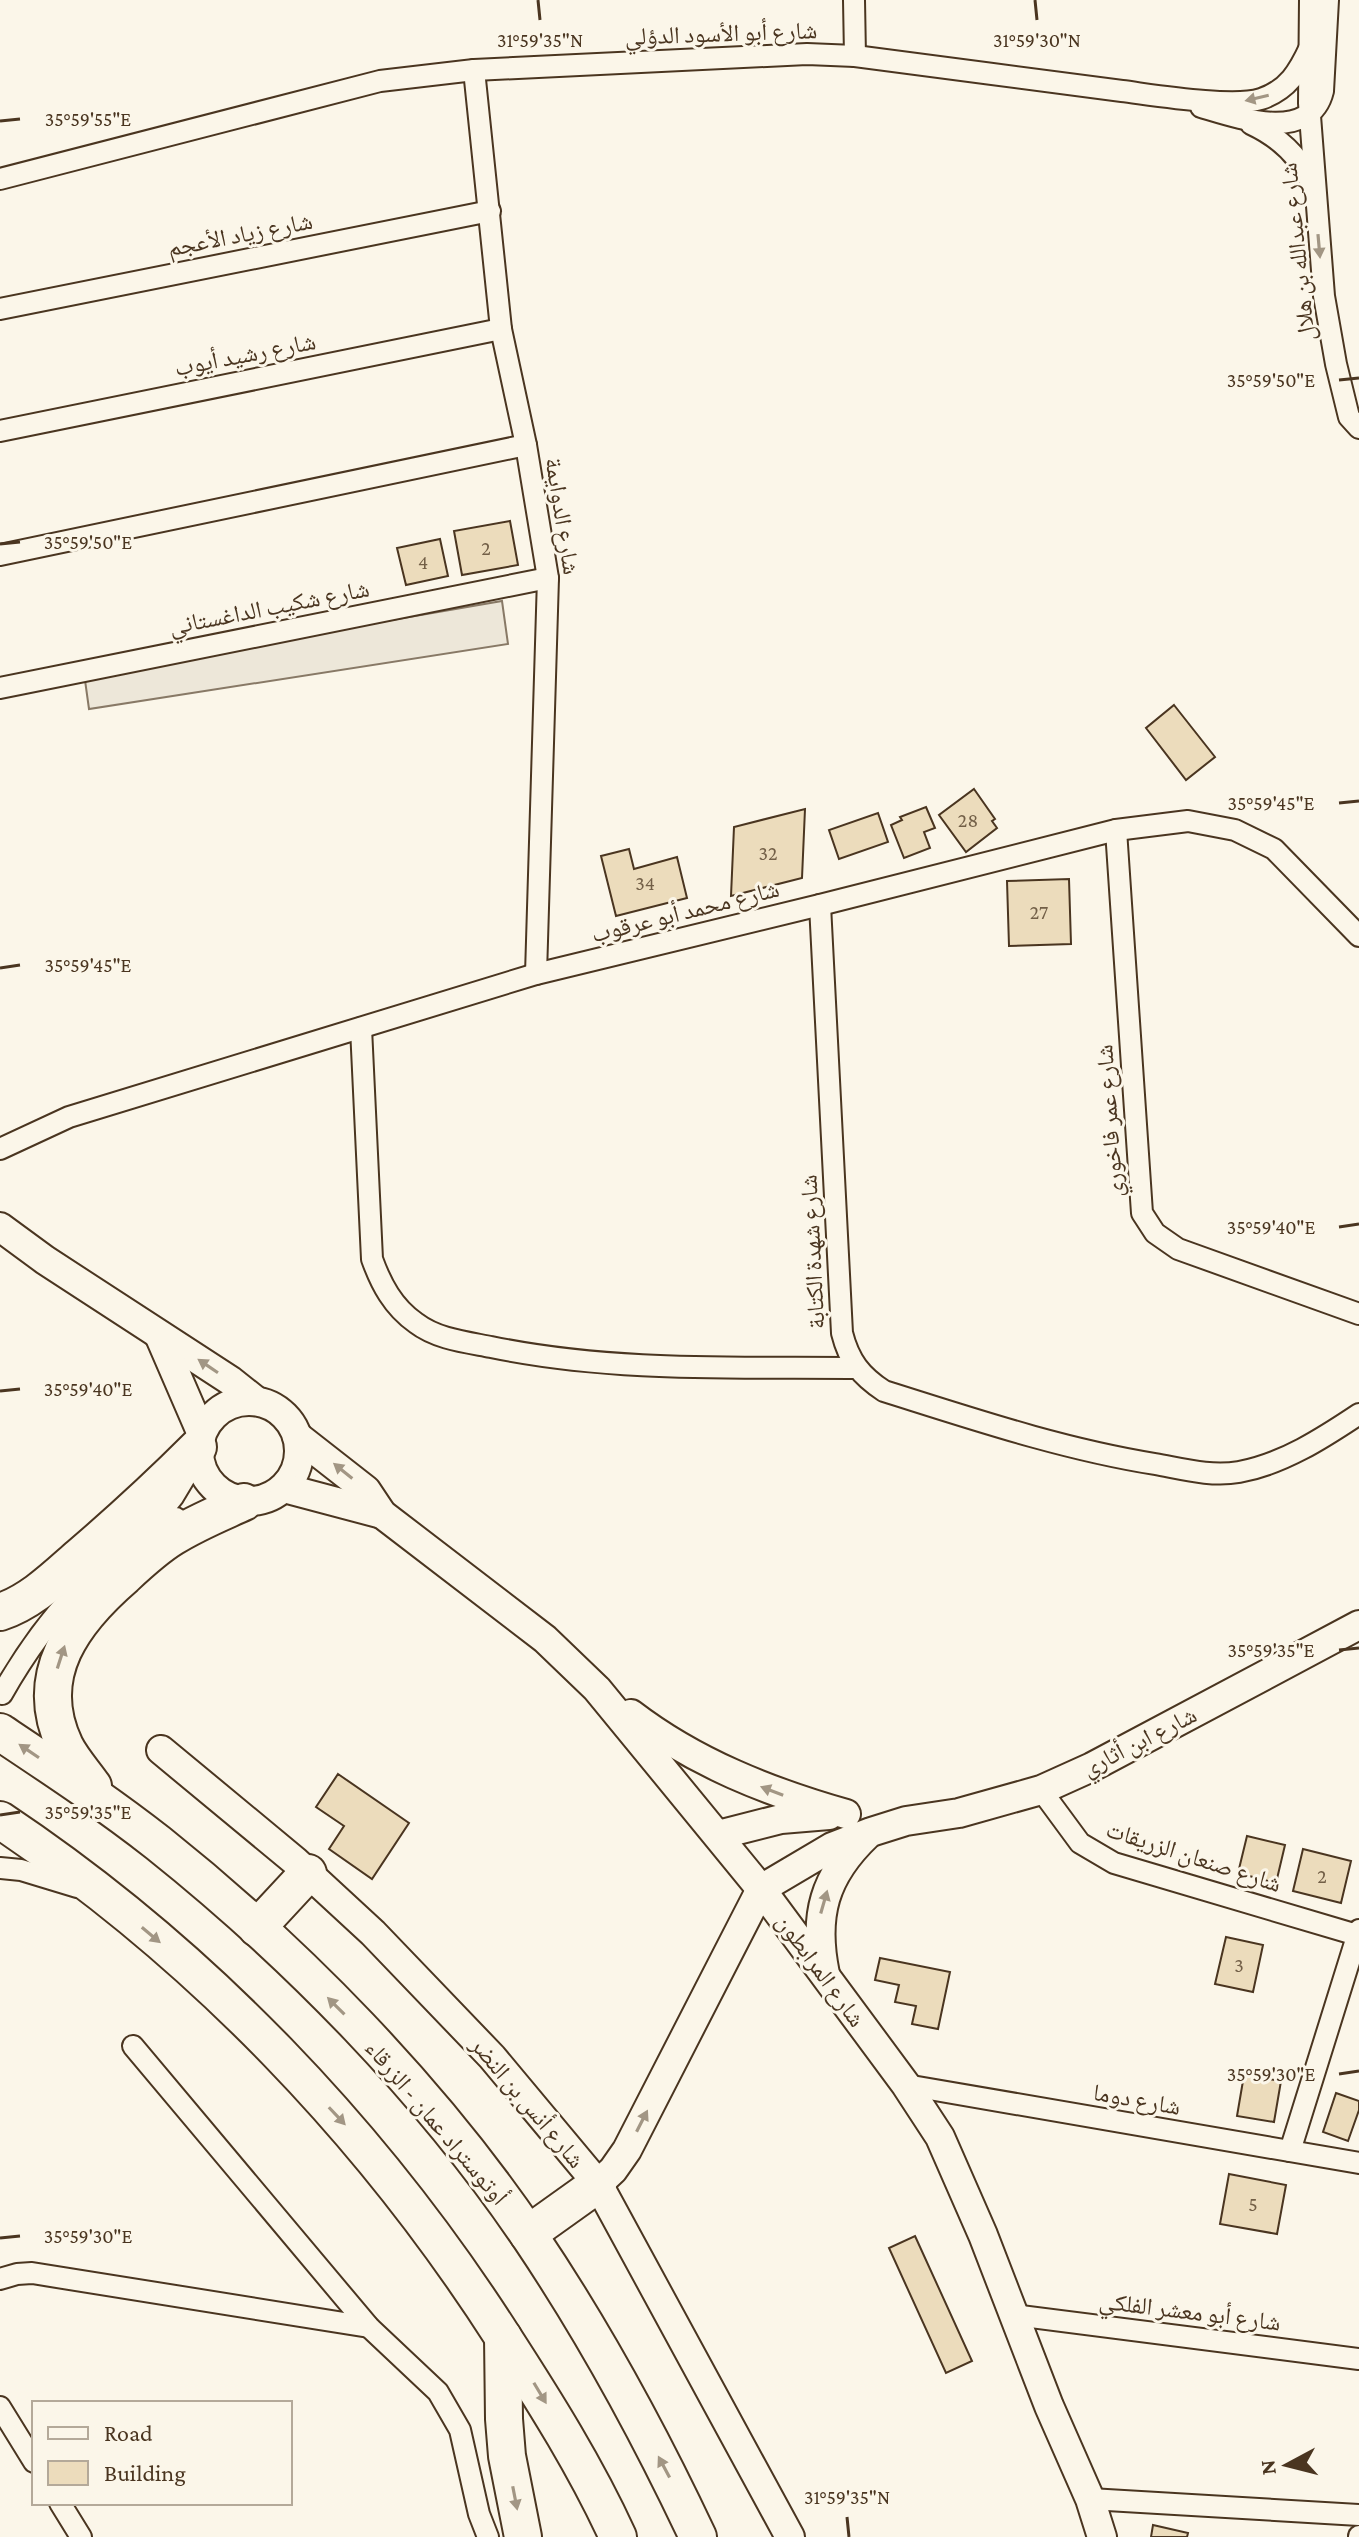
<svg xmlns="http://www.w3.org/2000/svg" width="1359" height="2537" font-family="'Crimson Pro','Noto Naskh Arabic',serif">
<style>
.parking{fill:#ede7d9;stroke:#887966;stroke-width:2}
.building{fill:#ecdcbc;stroke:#4a3520;stroke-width:2}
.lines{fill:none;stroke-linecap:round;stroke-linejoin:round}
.street-casing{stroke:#4a3520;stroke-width:24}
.secondary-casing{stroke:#4a3520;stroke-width:32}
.highway-casing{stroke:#4a3520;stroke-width:40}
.street{stroke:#fbf6e9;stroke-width:20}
.secondary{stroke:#fbf6e9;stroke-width:28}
.highway{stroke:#fbf6e9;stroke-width:36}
.oneway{fill:#a29684}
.ticks{fill:none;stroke:#4a3520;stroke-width:3}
.labels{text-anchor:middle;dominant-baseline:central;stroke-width:6;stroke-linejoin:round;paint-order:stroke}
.number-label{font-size:20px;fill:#725f47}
.street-label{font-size:24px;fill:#4a3520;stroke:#fbf6e9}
.ticks-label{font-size:20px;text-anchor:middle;fill:#4a3520;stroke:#fbf6e9;stroke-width:6;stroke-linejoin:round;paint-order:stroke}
</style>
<rect width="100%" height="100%" fill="#fbf6e9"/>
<path class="parking" d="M 502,601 L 508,644 L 89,709 L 84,673 Z"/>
<g class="building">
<path d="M 510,521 L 518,565 L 462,575 L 454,531 Z"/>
<path d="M 440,539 L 448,576 L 406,585 L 397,548 Z"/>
<path d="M 1174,705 L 1215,757 L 1186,780 L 1146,728 Z"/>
<path d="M 974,789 L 995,819 L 992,821 L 997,828 L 966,852 L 939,815 Z"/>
<path d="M 926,807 L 935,828 L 924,832 L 930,848 L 904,858 L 891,825 L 902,820 L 900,817 Z"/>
<path d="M 805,809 L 802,878 L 731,896 L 734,827 Z"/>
<path d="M 878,813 L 888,842 L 839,859 L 829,830 Z"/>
<path d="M 629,849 L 634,869 L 677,857 L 687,898 L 616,916 L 601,856 Z"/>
<path d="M 1069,879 L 1071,944 L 1009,946 L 1007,881 Z"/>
<path d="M 338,1774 L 409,1823 L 372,1879 L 329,1849 L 344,1826 L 316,1807 Z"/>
<path d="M 1247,1836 L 1285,1845 L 1276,1883 L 1238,1873 Z"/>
<path d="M 1303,1849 L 1351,1861 L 1341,1903 L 1293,1891 Z"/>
<path d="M 1226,1937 L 1263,1945 L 1253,1992 L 1215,1984 Z"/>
<path d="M 880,1958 L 950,1972 L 938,2029 L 912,2024 L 916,2006 L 895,2002 L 899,1985 L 875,1980 Z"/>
<path d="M 1244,2075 L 1281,2081 L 1274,2122 L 1237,2116 Z"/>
<path d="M 1336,2093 L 1359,2101 L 1359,2110 L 1348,2141 L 1323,2132 Z"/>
<path d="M 1229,2174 L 1286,2185 L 1277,2234 L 1220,2224 Z"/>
<path d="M 915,2236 L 972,2361 L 946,2373 L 889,2248 Z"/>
<path d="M 1153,2525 L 1188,2533 L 1187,2537 L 1151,2537 Z"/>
</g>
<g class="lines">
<defs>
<g id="street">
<path d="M 854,0 L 855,56"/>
<path d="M 1310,0 L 1309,103 L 1324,296 L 1336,364 L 1349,417 L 1359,428"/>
<path d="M 474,70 L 501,329 L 526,445 L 548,578 L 536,974"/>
<path d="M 1201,107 C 1235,117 1310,144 1323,91 L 1328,0"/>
<path d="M 1251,124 C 1279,137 1300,156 1312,185"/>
<path d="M 0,179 L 380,81 L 474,70 L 807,54 L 855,56 C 944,68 1033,79 1122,91 C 1154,95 1232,108 1261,99 C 1288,90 1299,71 1310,47"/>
<path d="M 0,309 L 490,211"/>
<path d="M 0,431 L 501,329"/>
<path d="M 0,555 L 526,445"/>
<path d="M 0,688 L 548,578"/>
<path d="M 1116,830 L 1142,1213 L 1155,1233 L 1178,1249 L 1359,1314"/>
<path d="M 820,905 L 842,1333 C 849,1361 861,1376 884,1391 C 973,1419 1062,1449 1155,1464 C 1183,1469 1211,1477 1239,1472 C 1283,1464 1323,1438 1359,1414"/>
<path d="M 361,1028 L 372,1259 C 381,1284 393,1307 416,1323 C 437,1339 465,1342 491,1347 C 612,1372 733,1367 856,1368"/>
<path d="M 0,1149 L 69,1117 L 536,974 L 820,905 L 1116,830 L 1188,821 L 1235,830 L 1274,849 L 1359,936"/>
<path d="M 149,1527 L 173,1497 L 188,1472"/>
<path d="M 2,1694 C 43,1622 100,1554 176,1518"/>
<path d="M 1041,1790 L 1080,1843 L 1114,1863 L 1357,1935"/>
<path d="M 0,1868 L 21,1870 L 77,1887"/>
<path d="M 133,2046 L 369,2327 L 438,2392 L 460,2430 L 479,2514 L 488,2537"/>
<path d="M 906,2085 L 1359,2163"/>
<path d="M 1290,2151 L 1359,1930"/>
<path d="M 0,2279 L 17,2274 L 32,2273 L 369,2327"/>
<path d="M 1014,2315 L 1359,2359"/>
<path d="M 0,2407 L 34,2462"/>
<path d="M 1090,2499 L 1359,2515"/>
<path d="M 60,2503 L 81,2537"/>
<path d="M 1359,2537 L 1359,2536"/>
</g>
<g id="secondary">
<path d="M 0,1227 L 45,1260 L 231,1381 L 255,1400"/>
<path d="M 159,1335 L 201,1432"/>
<circle cx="249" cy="1451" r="50"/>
<path d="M 297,1436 L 366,1490 L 382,1514 L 545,1639 L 597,1689 L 761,1889 L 906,2085 L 940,2137 L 983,2235 L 1049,2406 L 1090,2499 L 1102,2537"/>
<path d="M 284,1488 L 382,1514"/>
<path d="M 631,1714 C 695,1763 769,1792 846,1814"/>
<path d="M 161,1750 L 295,1861 L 373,1933 L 492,2057 L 598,2184 L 790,2537"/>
<path d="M 718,1835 L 781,1819 L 829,1815"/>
<path d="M 825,1974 C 813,1916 824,1876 867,1835"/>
<path d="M 598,2184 L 613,2170 L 627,2150 L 761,1889 L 832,1847 L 871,1832 L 906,1821 L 959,1813 L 1041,1790 L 1092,1767 L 1359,1625"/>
</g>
<g id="highway">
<path d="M 0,1612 C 31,1602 56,1577 80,1556 C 121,1521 160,1485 198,1447"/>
<path d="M 0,1732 C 54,1768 107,1803 158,1843 C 296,1953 431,2091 530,2237 C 594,2332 649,2433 698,2537"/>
<path d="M 93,1786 C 84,1773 72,1760 65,1746 C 31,1675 74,1620 125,1576 C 140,1562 155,1548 173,1537 C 195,1523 220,1513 244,1502"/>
<path d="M 0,1820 C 201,1954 373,2134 503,2337 C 545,2402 586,2467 618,2537"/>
<path d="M 257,1928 L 308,1873"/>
<path d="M 528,2234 L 598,2184"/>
<path d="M 503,2337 L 504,2419 L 507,2456 L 523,2537"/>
</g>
</defs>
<use href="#street" class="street-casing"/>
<use href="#secondary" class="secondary-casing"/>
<use href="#highway" class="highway-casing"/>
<use href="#street" class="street"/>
<use href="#secondary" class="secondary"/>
<use href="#highway" class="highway"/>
</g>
<defs><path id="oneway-solid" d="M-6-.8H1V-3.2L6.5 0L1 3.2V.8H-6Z" transform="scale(2)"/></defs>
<g class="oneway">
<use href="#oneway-solid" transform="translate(1257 98) rotate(167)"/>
<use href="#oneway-solid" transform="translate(1319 246) rotate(85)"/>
<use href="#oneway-solid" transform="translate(208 1366) rotate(-146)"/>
<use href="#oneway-solid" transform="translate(343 1471) rotate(-141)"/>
<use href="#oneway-solid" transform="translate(61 1657) rotate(-72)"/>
<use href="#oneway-solid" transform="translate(29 1751) rotate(-146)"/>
<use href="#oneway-solid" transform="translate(772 1791) rotate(-159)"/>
<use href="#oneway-solid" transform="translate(824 1902) rotate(-74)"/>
<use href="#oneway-solid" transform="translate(151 1935) rotate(40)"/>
<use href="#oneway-solid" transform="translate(336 2006) rotate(-135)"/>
<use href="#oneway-solid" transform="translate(337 2116) rotate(47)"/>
<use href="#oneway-solid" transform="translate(642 2121) rotate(-63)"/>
<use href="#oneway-solid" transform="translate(540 2393) rotate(59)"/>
<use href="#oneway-solid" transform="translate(664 2467) rotate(-118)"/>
<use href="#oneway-solid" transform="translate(515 2498) rotate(79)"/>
</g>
<path class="ticks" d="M 538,0 L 540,20M 1035,0 L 1037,20M 0,121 L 20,119M 1339,380 L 1359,378M 0,544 L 20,542M 1339,803 L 1359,801M 0,968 L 20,965M 1339,1227 L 1359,1224M 0,1391 L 20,1389M 1339,1650 L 1359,1648M 0,1815 L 20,1812M 1339,2074 L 1359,2071M 0,2238 L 20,2236M 847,2517 L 849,2537"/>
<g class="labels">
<g class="number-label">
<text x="486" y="548">2</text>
<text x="423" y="562">4</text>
<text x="968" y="820">28</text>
<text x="768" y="853">32</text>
<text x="645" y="883">34</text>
<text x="1039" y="912">27</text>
<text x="1322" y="1876">2</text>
<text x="1239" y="1965">3</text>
<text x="1253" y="2204">5</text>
</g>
<g class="street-label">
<text transform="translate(721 33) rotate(-2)">شارع أبو الأسود الدؤلي</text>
<text transform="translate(240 234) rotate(-11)">شارع زياد الأعجم</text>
<text transform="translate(1297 252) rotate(-96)">شارع عبدالله بن هلال</text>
<text transform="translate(245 354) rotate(-11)">شارع رشيد أيوب</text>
<text transform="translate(563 516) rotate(81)">شارع الدوايمة</text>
<text transform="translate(269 607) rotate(-11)">شارع شكيب الداغستاني</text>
<text transform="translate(685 911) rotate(-14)">شارع محمد أبو عرقوب</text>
<text transform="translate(1109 1121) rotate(-94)">شارع عمر فاخوري</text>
<text transform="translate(812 1252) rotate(-93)">شارع شهدة الكتابة</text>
<text transform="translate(1139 1741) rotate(-27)">شارع ابن أثاري</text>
<text transform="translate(1194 1856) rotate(18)">شارع صنعان الزريقات</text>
<text transform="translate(821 1970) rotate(54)">شارع المرابطون</text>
<text transform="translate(1137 2099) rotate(10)">شارع دوما</text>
<text transform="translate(528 2102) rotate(50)">شارع أنس بن النضر</text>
<text transform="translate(437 2122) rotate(50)">أوتوستراد عمان - الزرقاء</text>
<text transform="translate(1190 2311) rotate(7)">شارع أبو معشر الفلكي</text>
</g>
</g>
<g class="ticks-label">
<text x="540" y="47">31°59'35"N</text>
<text x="1037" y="47">31°59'30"N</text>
<text x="88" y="126">35°59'55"E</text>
<text x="1271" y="387">35°59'50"E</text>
<text x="88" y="549">35°59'50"E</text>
<text x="1271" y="810">35°59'45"E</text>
<text x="88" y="972">35°59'45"E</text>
<text x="1271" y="1234">35°59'40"E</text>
<text x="88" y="1396">35°59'40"E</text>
<text x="1271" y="1657">35°59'35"E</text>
<text x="88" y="1819">35°59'35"E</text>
<text x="1271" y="2081">35°59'30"E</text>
<text x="88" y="2243">35°59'30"E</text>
<text x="847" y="2504">31°59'35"N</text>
</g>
<rect x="32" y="2401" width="260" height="104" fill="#fbf6e9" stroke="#b4a999" stroke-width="2"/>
<rect x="48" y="2427" width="40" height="12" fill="#fbf6e9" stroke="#b4a999" stroke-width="2"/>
<text x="104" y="2441" font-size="24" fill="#4a3520">Road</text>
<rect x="48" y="2461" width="40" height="24" fill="#ecdcbc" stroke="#b4a999" stroke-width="2"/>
<text x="104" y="2481" font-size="24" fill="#4a3520">Building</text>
<g transform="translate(1287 2465) rotate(263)" stroke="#fbf6e9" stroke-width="6" paint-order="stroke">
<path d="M0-6L14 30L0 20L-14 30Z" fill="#4a3520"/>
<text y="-12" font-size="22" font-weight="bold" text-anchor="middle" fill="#4a3520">N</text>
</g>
</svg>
